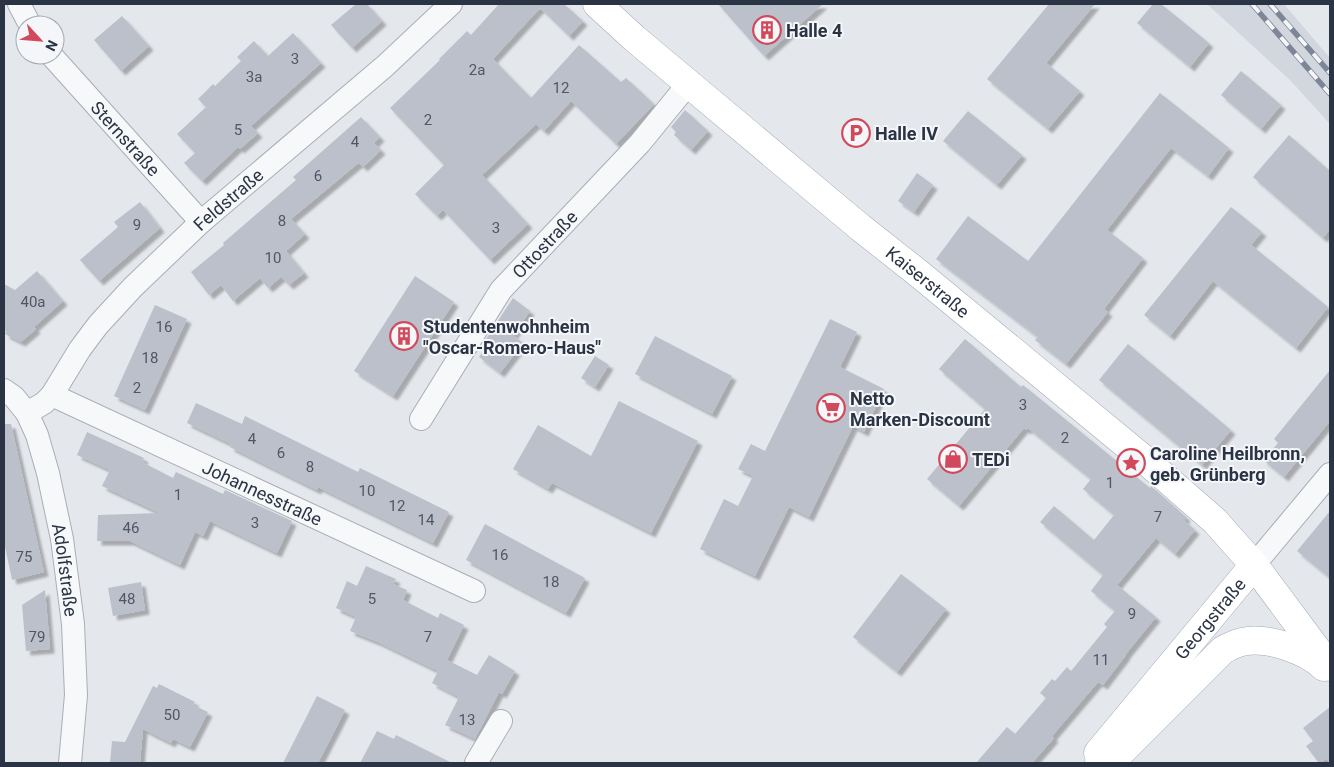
<svg xmlns="http://www.w3.org/2000/svg" width="1334" height="767" font-family="Roboto,sans-serif">
<style>
.built{fill:#d2d6de}
.building{fill:#bbc0ca;filter:url(#shadow)}
.lines{fill:none;stroke-linecap:round;stroke-linejoin:round}
.minor-casing{stroke:#a9aeb7;stroke-width:24}
.major-casing{stroke:#a3abb8;stroke-width:29}
.minor{stroke:#f7f8fa;stroke-width:22}
.major{stroke:#fff;stroke-width:28}
.rail-casing{stroke:#7d8696;stroke-width:5.5}
.rail{stroke:#f4f6f9;stroke-width:4;stroke-dasharray:11;stroke-linecap:butt}
.labels{text-anchor:middle;dominant-baseline:central;stroke-width:4;stroke-linejoin:round;paint-order:stroke}
.number-label{font-size:15px;fill:#4f5766}
.poi-label{font-size:18px;font-weight:bold;fill:#2b3445;stroke:#f4f6f9;text-anchor:start}
.street-label{font-size:18px;fill:#2b3445;stroke:#f4f6f9}
</style>
<defs>
<filter id="shadow"><feDropShadow dx="4.5" dy="4.5" stdDeviation="1" flood-color="#0004"/></filter>
</defs>
<rect width="100%" height="100%" fill="#e4e7ec"/>
<path class="built" d="M 1207,4 L 1284,4 L 1330,58 L 1330,124 L 1290,80 Z"/>
<g class="building">
<path d="M 356,4 L 367,4 L 382,21 L 352,48 L 331,25 Z"/>
<path d="M 499,4 L 564,4 L 583,21 L 569,36 L 540,8 L 493,59 L 531,98 L 579,45 L 621,82 L 626,78 L 654,104 L 616,144 L 571,101 L 544,131 L 536,124 L 482,175 L 528,224 L 490,260 L 443,210 L 437,216 L 415,194 L 444,165 L 390,108 L 440,60 L 439,59 L 467,31 L 471,35 Z"/>
<path d="M 718,4 L 823,4 L 764,56 Z"/>
<path d="M 1049,4 L 1095,4 L 1046,63 L 1080,91 L 1048,129 L 987,79 Z"/>
<path d="M 1153,4 L 1161,4 L 1209,43 L 1190,67 L 1137,23 Z"/>
<path d="M 122,16 L 149,46 L 121,71 L 94,40 Z"/>
<path d="M 293,33 L 321,63 L 251,126 L 258,133 L 240,149 L 238,147 L 202,181 L 184,163 L 195,153 L 177,134 L 206,107 L 198,99 L 213,84 L 215,86 L 241,61 L 237,57 L 254,41 L 268,56 Z"/>
<path d="M 1241,71 L 1281,105 L 1261,129 L 1221,95 Z"/>
<path d="M 1160,93 L 1229,148 L 1208,176 L 1171,148 L 1107,230 L 1143,258 L 1104,309 L 1108,312 L 1066,364 L 1035,340 L 1038,337 L 936,259 L 968,216 L 1028,261 Z"/>
<path d="M 685,110 L 708,131 L 691,150 L 674,135 L 676,132 L 671,127 Z"/>
<path d="M 968,111 L 1022,155 L 997,185 L 943,141 Z"/>
<path d="M 361,117 L 380,137 L 374,143 L 381,150 L 363,167 L 359,163 L 356,165 L 291,219 L 305,234 L 286,251 L 304,273 L 289,285 L 281,277 L 268,288 L 260,278 L 233,301 L 221,285 L 209,295 L 191,272 L 224,245 L 223,243 L 296,180 L 293,177 Z"/>
<path d="M 1289,135 L 1330,171 L 1330,229 L 1323,238 L 1253,177 Z"/>
<path d="M 917,173 L 933,185 L 914,212 L 898,201 Z"/>
<path d="M 140,202 L 160,228 L 99,281 L 80,260 L 118,227 L 114,222 Z"/>
<path d="M 1231,207 L 1262,232 L 1251,245 L 1328,307 L 1296,348 L 1213,281 L 1170,336 L 1144,315 Z"/>
<path d="M 37,271 L 63,301 L 34,327 L 36,329 L 21,342 L 5,334 L 6,331 L 4,330 L 4,284 L 15,290 Z"/>
<path d="M 415,276 L 454,302 L 393,396 L 354,371 Z"/>
<path d="M 513,298 L 530,311 L 513,335 L 523,343 L 500,373 L 479,357 L 490,342 L 486,339 Z"/>
<path d="M 155,305 L 187,319 L 145,410 L 114,396 Z"/>
<path d="M 830,319 L 857,332 L 840,367 L 884,389 L 864,432 L 853,426 L 809,517 L 789,507 L 755,576 L 700,549 L 724,499 L 738,506 L 753,476 L 738,469 L 751,444 L 765,451 Z"/>
<path d="M 655,336 L 732,376 L 712,414 L 635,374 Z"/>
<path d="M 965,339 L 1021,387 L 1023,385 L 1150,488 L 1151,486 L 1186,517 L 1184,520 L 1195,530 L 1175,554 L 1156,538 L 1117,585 L 1156,617 L 1125,655 L 1126,655 L 1103,685 L 1098,682 L 1052,736 L 1054,738 L 1032,763 L 976,763 L 1007,727 L 1015,734 L 1046,698 L 1040,693 L 1052,679 L 1055,681 L 1067,667 L 1071,671 L 1107,627 L 1104,624 L 1115,611 L 1091,591 L 1103,575 L 1040,522 L 1054,506 L 1094,540 L 1114,515 L 1083,489 L 1091,479 L 1028,428 L 1026,430 L 1024,428 L 959,506 L 927,479 L 985,409 L 939,369 Z"/>
<path d="M 1128,344 L 1231,430 L 1202,465 L 1099,380 Z"/>
<path d="M 595,356 L 609,365 L 595,387 L 581,378 Z"/>
<path d="M 1330,370 L 1330,421 L 1284,477 L 1263,460 L 1278,443 L 1274,439 Z"/>
<path d="M 619,401 L 698,441 L 651,533 L 552,483 L 548,489 L 513,469 L 538,425 L 591,456 Z"/>
<path d="M 196,403 L 242,424 L 245,416 L 358,472 L 360,468 L 449,512 L 433,543 L 318,487 L 317,490 L 230,447 L 231,444 L 187,423 Z"/>
<path d="M 4,424 L 11,424 L 44,572 L 12,580 L 4,542 Z"/>
<path d="M 87,432 L 144,458 L 142,462 L 173,478 L 176,472 L 223,494 L 225,490 L 292,521 L 277,553 L 210,521 L 203,536 L 195,532 L 180,565 L 130,541 L 97,541 L 98,515 L 160,513 L 102,486 L 110,470 L 77,455 Z"/>
<path d="M 1330,511 L 1330,578 L 1297,551 Z"/>
<path d="M 485,524 L 585,578 L 566,613 L 466,560 Z"/>
<path d="M 366,566 L 396,579 L 393,584 L 407,590 L 403,600 L 438,618 L 440,613 L 464,625 L 447,660 L 477,675 L 489,655 L 515,671 L 502,694 L 499,692 L 475,739 L 445,725 L 459,697 L 432,683 L 438,671 L 378,642 L 350,631 L 356,617 L 336,608 L 347,581 L 357,586 Z"/>
<path d="M 901,574 L 946,609 L 897,672 L 853,637 Z"/>
<path d="M 141,582 L 145,610 L 113,616 L 108,588 Z"/>
<path d="M 45,590 L 50,649 L 26,651 L 22,605 Z"/>
<path d="M 159,684 L 195,702 L 193,705 L 208,712 L 190,747 L 173,739 L 171,743 L 143,729 L 140,763 L 110,763 L 112,741 L 125,742 L 153,686 L 157,688 Z"/>
<path d="M 317,696 L 345,710 L 337,726 L 318,763 L 283,763 Z"/>
<path d="M 1330,707 L 1330,763 L 1327,759 L 1319,763 L 1306,746 L 1313,741 L 1303,728 Z"/>
<path d="M 377,731 L 394,739 L 396,735 L 452,763 L 360,763 Z"/>
</g>
<g class="lines">
<defs>
<g id="minor">
<path d="M 19,4 L 30,25"/>
<path id="s1" d="M 51,55 L 201,222"/>
<path id="s2" d="M 4,390 L 14,397 L 27,413 L 37,435 L 48,473 L 62,539 L 73,624 L 76,695 L 70,763"/>
<path id="s3" d="M 52,395 L 474,591"/>
<path id="s4" d="M 27,413 L 44,403 L 52,395 L 80,349 L 98,325 L 133,287 L 201,222 L 385,66 L 451,4"/>
<path id="s5" d="M 421,419 L 501,290 L 640,143 L 689,83"/>
<path d="M 1254,565 L 1330,474"/>
<path d="M 476,763 L 501,721"/>
</g>
<g id="major">
<path id="s6" d="M 597,4 L 634,38 L 861,228 L 918,273 L 1145,460 L 1215,521 L 1254,565 L 1330,667"/>
<path id="s7" d="M 1098,753 L 1254,565"/>
<path d="M 1099,763 L 1120,753 L 1223,650 C 1229,647 1236,643 1242,642 C 1267,636 1306,650 1324,667"/>
</g>
</defs>
<use href="#minor" class="minor-casing"/>
<use href="#major" class="major-casing"/>
<use href="#minor" class="minor"/>
<use href="#major" class="major"/>
<defs>
<g id="rail">
<path d="M 1252,4 L 1330,94"/>
<path d="M 1270,4 L 1330,73"/>
</g>
</defs>
<use href="#rail" class="rail-casing"/>
<use href="#rail" class="rail"/>
</g>
<defs>
<symbol id="building-ring" viewBox="-11 -11 22 22"><circle r="9.5" fill="#f4f6f9" stroke="#d1495b" stroke-width="1.5"/><path d="M-4-6H4V6H1V3H-1V6H-4ZM-2.5-4.3h1.7v1.8h-1.7ZM.8-4.3h1.7v1.8H.8ZM-2.5-1h1.7V.8h-1.7ZM.8-1h1.7V.8H.8Z" fill="#d1495b"/></symbol>
<symbol id="parking-ring" viewBox="-11 -11 22 22"><circle r="9.5" fill="#f4f6f9" stroke="#d1495b" stroke-width="1.5"/><path d="M-3.5-5.5H1a3.5 3.5 0 0 1 0 7H-1V5.5H-3.5ZM-1-3.4V-.6H.8a1.4 1.4 0 0 0 0-2.8Z" fill="#d1495b"/></symbol>
<symbol id="supermarket-ring" viewBox="-11 -11 22 22"><circle r="9.5" fill="#f4f6f9" stroke="#d1495b" stroke-width="1.5"/><path d="M-6-5.5h2.5l.6 2H6L4.5 2H-2.5L-4.4-4H-6ZM-1.5 3.2a1.3 1.3 0 1 0 .1 0ZM3 3.2a1.3 1.3 0 1 0 .1 0Z" fill="#d1495b"/></symbol>
<symbol id="shop-ring" viewBox="-11 -11 22 22"><circle r="9.5" fill="#f4f6f9" stroke="#d1495b" stroke-width="1.5"/><path d="M-5-2.5h2.3a2.7 3.5 0 0 1 5.4 0H5L5.5 6h-11ZM-1.5-2.5h3a1.5 2.3 0 0 0-3 0Z" fill="#d1495b"/></symbol>
<symbol id="sight-ring" viewBox="-11 -11 22 22"><circle r="9.5" fill="#f4f6f9" stroke="#d1495b" stroke-width="1.5"/><path d="M0-6L1.8-2.2L6-1.7L2.9 1.2L3.7 5.4L0 3.3L-3.7 5.4L-2.9 1.2L-6-1.7L-1.8-2.2Z" fill="#d1495b"/></symbol>
</defs>
<g fill-rule="evenodd">
<use href="#building-ring" x="751" y="14" width="32" height="32"/>
<use href="#parking-ring" x="840" y="117" width="32" height="32"/>
<use href="#building-ring" x="388" y="320" width="32" height="32"/>
<use href="#supermarket-ring" x="815" y="392" width="32" height="32"/>
<use href="#shop-ring" x="937" y="443" width="32" height="32"/>
<use href="#sight-ring" x="1115" y="447" width="32" height="32"/>
</g>
<g class="labels">
<g class="number-label">
<text x="295" y="59">3</text>
<text x="477" y="70">2a</text>
<text x="254" y="77">3a</text>
<text x="561" y="88">12</text>
<text x="428" y="120">2</text>
<text x="238" y="130">5</text>
<text x="355" y="142">4</text>
<text x="318" y="176">6</text>
<text x="282" y="221">8</text>
<text x="137" y="225">9</text>
<text x="496" y="228">3</text>
<text x="273" y="258">10</text>
<text x="33" y="302">40a</text>
<text x="164" y="327">16</text>
<text x="150" y="358">18</text>
<text x="137" y="388">2</text>
<text x="1023" y="405">3</text>
<text x="1065" y="438">2</text>
<text x="252" y="439">4</text>
<text x="281" y="453">6</text>
<text x="310" y="467">8</text>
<text x="1110" y="483">1</text>
<text x="367" y="491">10</text>
<text x="178" y="495">1</text>
<text x="397" y="506">12</text>
<text x="1158" y="517">7</text>
<text x="426" y="520">14</text>
<text x="255" y="523">3</text>
<text x="131" y="528">46</text>
<text x="500" y="555">16</text>
<text x="24" y="557">75</text>
<text x="551" y="582">18</text>
<text x="127" y="599">48</text>
<text x="372" y="599">5</text>
<text x="1132" y="614">9</text>
<text x="37" y="637">79</text>
<text x="428" y="637">7</text>
<text x="1101" y="660">11</text>
<text x="172" y="715">50</text>
<text x="467" y="720">13</text>
</g>
<g class="poi-label">
<text x="786" y="30">Halle 4</text>
<text x="875" y="133">Halle IV</text>
<text x="423" y="326">Studentenwohnheim<tspan x="423" dy="21">"Oscar-Romero-Haus"</tspan></text>
<text x="850" y="398">Netto<tspan x="850" dy="21">Marken-Discount</tspan></text>
<text x="1150" y="453">Caroline Heilbronn,<tspan x="1150" dy="21">geb. Grünberg</tspan></text>
<text x="972" y="459">TEDi</text>
</g>
<g class="street-label">
<text stroke="none"><textPath href="#s1" startOffset="112">Sternstraße</textPath></text>
<text stroke="none"><textPath href="#s4" startOffset="296">Feldstraße</textPath></text>
<text stroke="none"><textPath href="#s5" startOffset="215">Ottostraße</textPath></text>
<text stroke="none"><textPath href="#s6" startOffset="432">Kaiserstraße</textPath></text>
<text stroke="none"><textPath href="#s3" startOffset="232">Johannesstraße</textPath></text>
<text stroke="none"><textPath href="#s2" startOffset="195">Adolfstraße</textPath></text>
<text stroke="none"><textPath href="#s7" startOffset="175">Georgstraße</textPath></text>
</g>
</g>
<rect width="1334" height="767" fill="none" stroke="#2b3445" stroke-width="10"/>
<g transform="translate(40 40) rotate(116)"><circle r="24" fill="#f4f6f9" stroke="#a4a8b1"/>
<path d="M0-4L9 19L0 12L-9 19Z" fill="#d1495b"/>
<text y="-8" font-size="14" font-weight="bold" text-anchor="middle" fill="#2b3445">N</text>
</g>
</svg>
